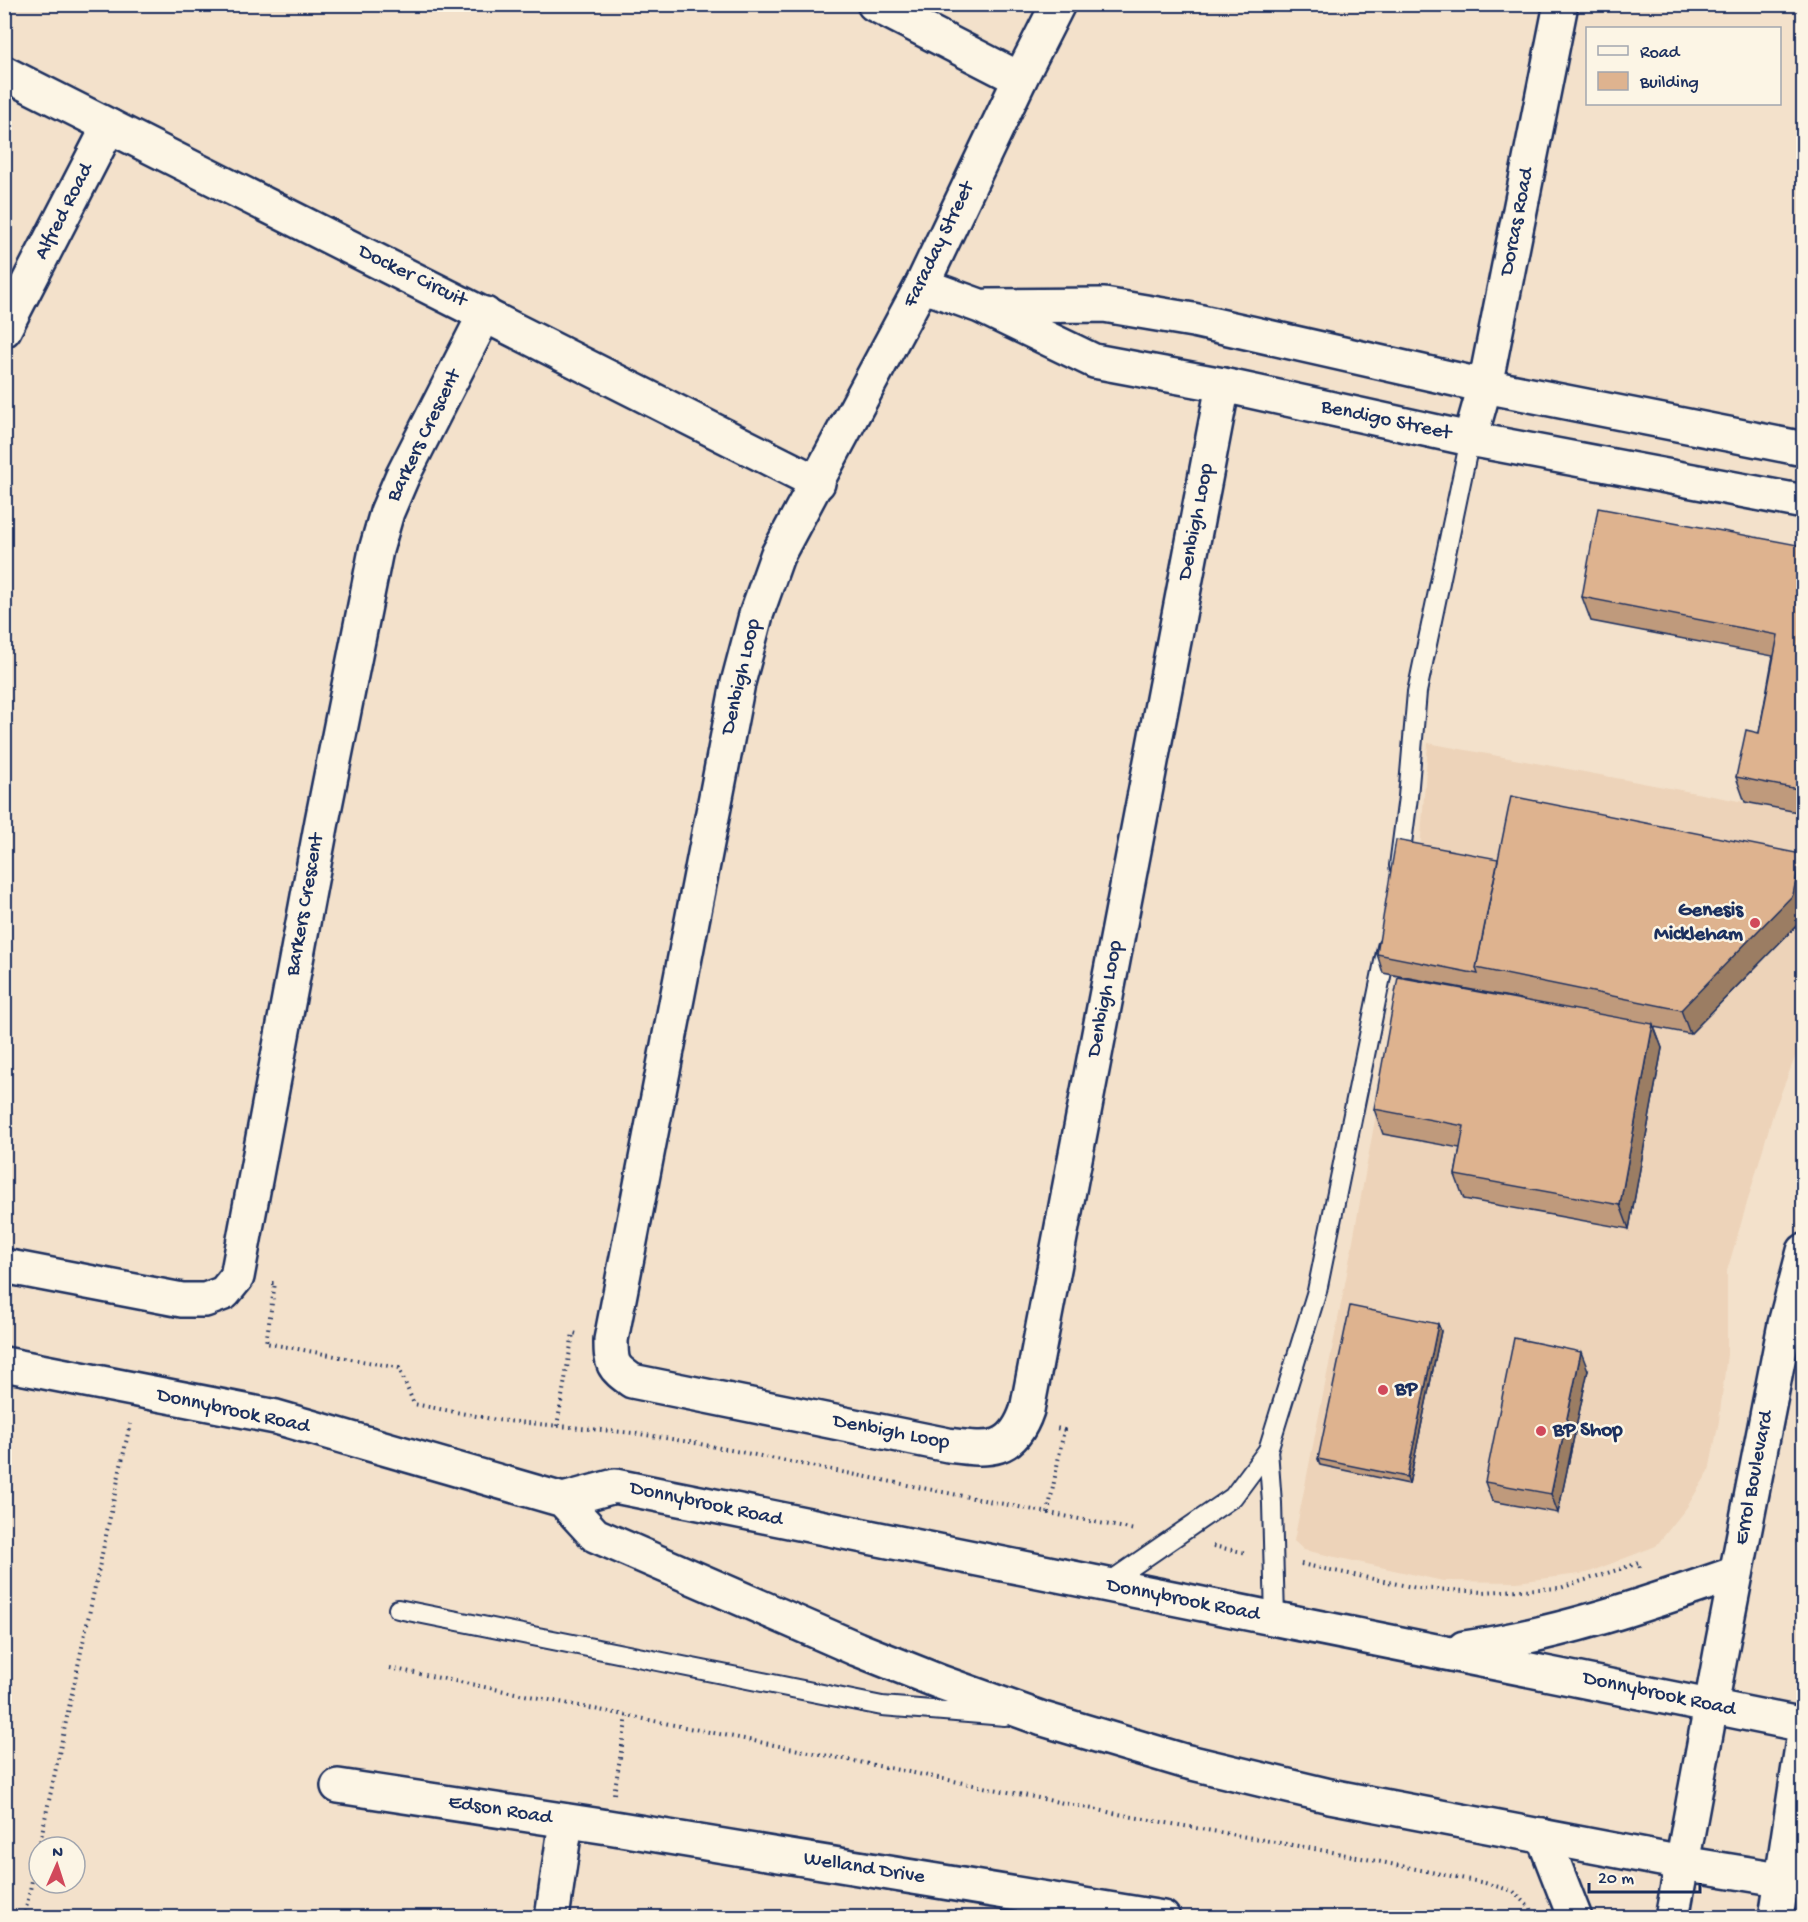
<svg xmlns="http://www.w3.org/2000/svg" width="1808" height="1922" font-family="'Gochi Hand',sans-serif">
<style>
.built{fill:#edd3b9}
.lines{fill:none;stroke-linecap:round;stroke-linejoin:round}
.lane-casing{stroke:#1b2f5e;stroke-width:22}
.street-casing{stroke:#1b2f5e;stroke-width:38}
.secondary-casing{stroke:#1b2f5e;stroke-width:38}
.path{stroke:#1b2f5e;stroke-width:4;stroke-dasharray:1.5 4.5;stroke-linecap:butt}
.lane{stroke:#fcf5e5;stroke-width:18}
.street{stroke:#fcf5e5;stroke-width:33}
.secondary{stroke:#fcf5e5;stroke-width:33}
.wall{fill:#bf9a7b;stroke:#1b2f5e;stroke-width:1.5}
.shaded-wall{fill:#9b7d64;stroke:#1b2f5e;stroke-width:1.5}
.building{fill:#deb38f;stroke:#1b2f5e;stroke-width:1.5}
.poi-dot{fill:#d1495b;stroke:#fcf5e5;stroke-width:2}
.labels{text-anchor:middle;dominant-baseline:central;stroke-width:5;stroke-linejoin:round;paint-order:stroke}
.street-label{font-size:21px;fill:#1b2f5e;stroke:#fcf5e5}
.poi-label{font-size:21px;font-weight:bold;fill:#1b2f5e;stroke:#fcf5e5;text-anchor:start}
</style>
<rect width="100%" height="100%" fill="#f3e1cb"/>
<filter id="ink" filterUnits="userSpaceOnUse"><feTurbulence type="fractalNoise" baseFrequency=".0167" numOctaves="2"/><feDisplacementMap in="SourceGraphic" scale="12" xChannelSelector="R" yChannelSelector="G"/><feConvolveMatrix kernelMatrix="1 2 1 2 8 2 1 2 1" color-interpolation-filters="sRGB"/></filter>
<g filter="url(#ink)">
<path class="built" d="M 1428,743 L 1803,813 L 1803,1037 L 1774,1111 L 1727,1271 L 1727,1354 L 1719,1421 L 1709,1471 L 1687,1507 L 1656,1546 L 1587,1573 L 1517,1582 L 1443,1581 L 1304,1550 L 1294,1541 L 1345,1284 L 1417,890 Z"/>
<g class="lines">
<defs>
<g id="lane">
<path d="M 1399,866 L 1408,797 L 1417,692 L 1470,439"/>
<path d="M 1268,1450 L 1272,1503 L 1275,1619"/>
<path d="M 1105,1585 L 1233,1497 L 1268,1450 L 1317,1291 L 1387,947"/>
<path d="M 398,1609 L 882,1706 L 1005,1716"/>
</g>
<g id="street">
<path d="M 874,4 L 1020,79"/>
<path d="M 1058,4 L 1020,79 L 922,285 L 777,556 L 756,615 L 738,683 L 611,1340 C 611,1364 612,1367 632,1381 L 948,1445 C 988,1450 1012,1454 1027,1410 L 1223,385"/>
<path d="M 4,73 L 818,483"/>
<path d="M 922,285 L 980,306 L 1094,361 L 1223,385 L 1470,439 L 1804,502"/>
<path d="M 988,306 L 1104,305 L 1193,320 L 1485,386 L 1804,449"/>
<path d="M 4,330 L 109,126"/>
<path d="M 1470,439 L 1485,386 L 1561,4"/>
<path d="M 4,1266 L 182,1300 L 205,1300 L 224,1293 L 237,1277 L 322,821 L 376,550 L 387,512 L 402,477 L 485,314"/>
<path d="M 338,1786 L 608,1827 L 1163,1918"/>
<path d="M 552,1918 L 566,1821"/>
</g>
<g id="secondary">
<path d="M 4,1364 L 276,1417 L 563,1500 L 595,1535 L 857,1649 L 940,1682 L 1043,1719 L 1184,1761 L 1330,1796 L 1682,1863 L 1804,1883"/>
<path d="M 563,1500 L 615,1486 L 1804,1725"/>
<path d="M 1464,1648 C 1557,1635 1647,1604 1736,1573"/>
<path d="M 1543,1836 L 1575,1918"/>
<path d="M 1672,1918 L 1723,1641 L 1785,1324 L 1804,1251"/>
<path d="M 1776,1918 L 1804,1733"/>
</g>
</defs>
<use href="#lane" class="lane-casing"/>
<use href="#street" class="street-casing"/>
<use href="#secondary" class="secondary-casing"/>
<g class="path">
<path d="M 272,1283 L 275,1283 L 266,1343 L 399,1368 L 414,1404 L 497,1420 L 633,1433 L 690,1442 L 1135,1530"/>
<path d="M 557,1426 L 573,1333 L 577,1334"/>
<path d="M 1048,1513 L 1064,1430 L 1056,1428"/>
<path d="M 1213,1546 L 1247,1553"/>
<path d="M 1301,1564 L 1417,1588 L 1483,1592 L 1560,1588 L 1639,1563 L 1640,1568"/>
<path d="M 390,1668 L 1133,1817 L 1332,1852 L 1485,1883 L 1513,1891 L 1531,1908 L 1533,1918"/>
<path d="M 614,1794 L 627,1716"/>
<path d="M 39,1847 L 130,1424"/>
<path d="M 24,1918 L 39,1848"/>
</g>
<use href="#lane" class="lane"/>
<use href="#street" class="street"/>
<use href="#secondary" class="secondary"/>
</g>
<g class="wall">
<path d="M 1803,546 L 1803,813 L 1745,802 L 1736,777 L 1759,733 L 1773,656 L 1591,621 L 1582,597 Z"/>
<path d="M 1802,920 L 1690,1034 L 1654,1027 L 1662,1048 L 1629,1229 L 1464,1199 L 1455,1175 L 1460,1148 L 1383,1134 L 1374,1109 L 1520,999 L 1383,973 L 1377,954 Z"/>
<path d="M 1438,1324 L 1441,1331 L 1409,1484 L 1320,1465 L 1318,1459 Z"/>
<path d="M 1588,1370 L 1558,1513 L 1492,1501 L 1485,1482 Z"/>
</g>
<g class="shaded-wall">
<path d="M 1801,854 L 1803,860 L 1803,911 L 1802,920 L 1690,1034 L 1681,1010 Z"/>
<path d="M 1653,1024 L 1662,1048 L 1629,1229 L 1620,1205 Z"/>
<path d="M 1438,1324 L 1441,1331 L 1409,1484 L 1407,1477 Z"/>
<path d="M 1581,1352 L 1588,1370 L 1558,1513 L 1551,1494 Z"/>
</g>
<g class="building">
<path d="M 1598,508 L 1803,546 L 1803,790 L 1736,777 L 1746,730 L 1759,733 L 1778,635 L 1582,597 Z"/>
<path d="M 1511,796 L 1801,854 L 1793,895 L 1681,1010 L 1476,968 Z"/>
<path d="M 1396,840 L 1498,859 L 1476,968 L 1478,974 L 1377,954 Z"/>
<path d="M 1398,977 L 1653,1024 L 1620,1205 L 1455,1175 L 1464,1126 L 1374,1109 Z"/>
<path d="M 1350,1306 L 1438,1324 L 1407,1477 L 1318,1459 Z"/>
<path d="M 1514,1338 L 1581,1352 L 1551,1494 L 1485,1482 Z"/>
</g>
</g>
<g class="poi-dot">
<circle cx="1755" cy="923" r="6"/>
<circle cx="1383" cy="1390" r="6"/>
<circle cx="1541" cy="1431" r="6"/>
</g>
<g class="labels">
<g class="street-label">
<text transform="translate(65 212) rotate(-63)">Alfred Road</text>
<text transform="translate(1518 222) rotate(-79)">Dorcas Road</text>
<text transform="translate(940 245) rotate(-64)">Faraday Street</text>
<text transform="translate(412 277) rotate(26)">Docker Circuit</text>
<text transform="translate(1386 421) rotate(12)">Bendigo Street</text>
<text transform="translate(425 436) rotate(-64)">Barkers Crescent</text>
<text transform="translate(1197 522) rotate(-79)">Denbigh Loop</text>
<text transform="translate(742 677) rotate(-77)">Denbigh Loop</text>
<text transform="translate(306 905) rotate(-80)">Barkers Crescent</text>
<text transform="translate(1106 999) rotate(-79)">Denbigh Loop</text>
<text transform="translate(233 1412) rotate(12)">Donnybrook Road</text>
<text transform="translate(891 1433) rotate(11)">Denbigh Loop</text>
<text transform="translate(1755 1478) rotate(-79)">Errol Boulevard</text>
<text transform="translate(706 1505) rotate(12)">Donnybrook Road</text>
<text transform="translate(1183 1601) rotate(11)">Donnybrook Road</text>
<text transform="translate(1659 1695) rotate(12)">Donnybrook Road</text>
<text transform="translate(500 1811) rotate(9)">Edson Road</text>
<text transform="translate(864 1869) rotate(9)">Welland Drive</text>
</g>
<g class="poi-label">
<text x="1743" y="911" text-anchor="end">Genesis<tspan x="1743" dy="24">Mickleham</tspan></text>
<text x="1395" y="1390">BP</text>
<text x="1553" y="1431">BP Shop</text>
</g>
</g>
<rect width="1808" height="1922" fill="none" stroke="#fcf5e5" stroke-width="24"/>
<rect x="12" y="12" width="1784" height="1898" fill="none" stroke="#1b2f5e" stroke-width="2" filter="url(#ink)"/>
<rect x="1586" y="27" width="195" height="78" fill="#fcf5e5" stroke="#a2a6af" stroke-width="1.5"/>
<rect x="1598" y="46" width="30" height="9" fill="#fcf5e5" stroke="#a2a6af" stroke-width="1.5"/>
<text x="1640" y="57" font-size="18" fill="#1b2f5e">Road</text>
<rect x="1598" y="72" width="30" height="18" fill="#deb38f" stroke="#a2a6af" stroke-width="1.5"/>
<text x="1640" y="87" font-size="18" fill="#1b2f5e">Building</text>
<g transform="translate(57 1865) rotate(3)"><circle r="28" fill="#fcf5e5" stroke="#a2a6af" stroke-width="1.5"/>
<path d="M0-4.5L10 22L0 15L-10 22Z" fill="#d1495b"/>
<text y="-9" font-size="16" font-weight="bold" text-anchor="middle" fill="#1b2f5e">N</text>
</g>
<path d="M1589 1883v9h111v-9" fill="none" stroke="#1b2f5e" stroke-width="3"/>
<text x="1598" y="1883" font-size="18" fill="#1b2f5e" stroke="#fcf5e5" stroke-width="4.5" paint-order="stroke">20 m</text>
</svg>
